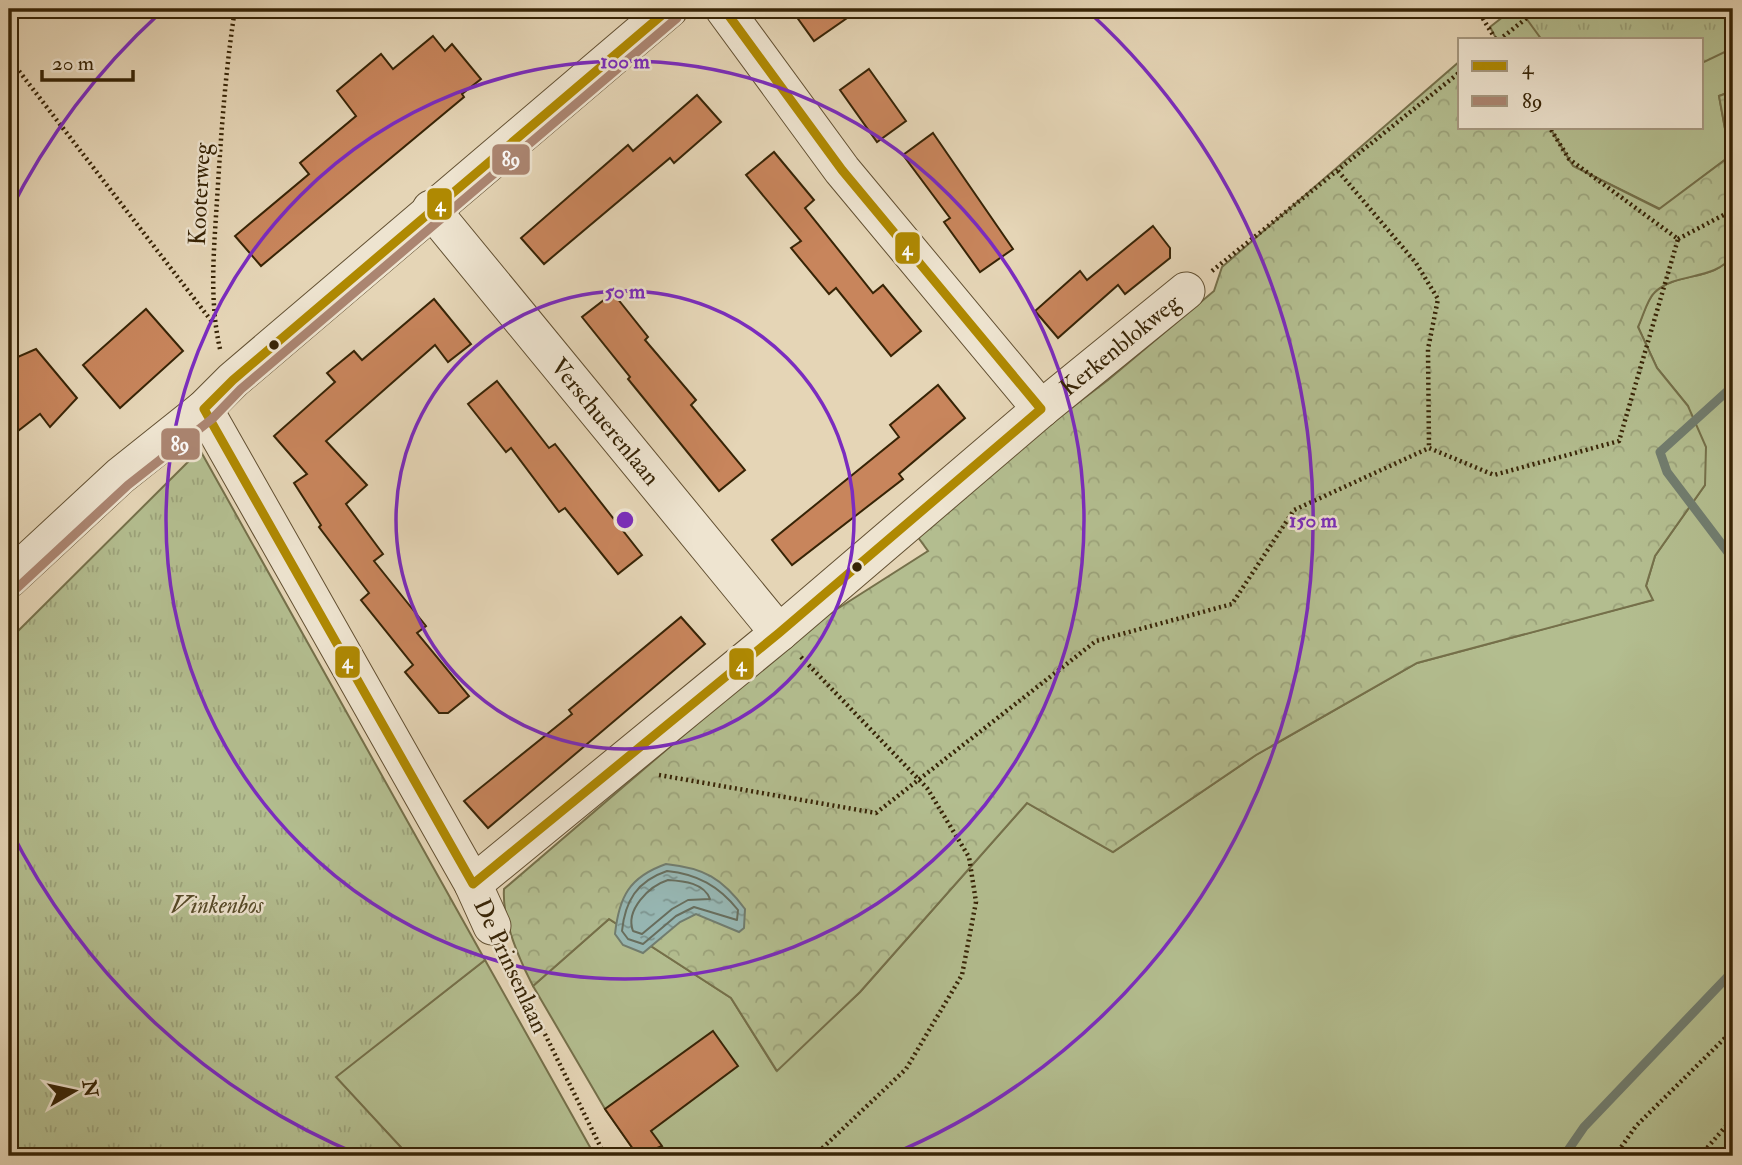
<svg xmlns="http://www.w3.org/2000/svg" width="1742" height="1165" font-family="'IM FELL Double Pica',serif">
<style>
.green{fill:#b3bd8f;stroke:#75704a;stroke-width:2}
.forest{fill:url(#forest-crowns);stroke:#75704a;stroke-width:2}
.park{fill:url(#park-tufts);stroke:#75704a;stroke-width:2}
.water{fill:url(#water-ripples);stroke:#717d6f;stroke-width:2}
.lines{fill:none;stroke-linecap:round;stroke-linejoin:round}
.shore{stroke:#676e5e;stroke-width:2}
.stream{stroke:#717d6f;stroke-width:9}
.building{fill:#c8855c;stroke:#372406;stroke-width:2}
.minor-casing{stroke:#625032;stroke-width:39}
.path{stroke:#372406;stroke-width:4.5;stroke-dasharray:2 3.5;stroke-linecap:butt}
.minor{stroke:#eee4d0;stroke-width:37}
.bus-1-casing{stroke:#eee4d0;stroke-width:14}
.bus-2-casing{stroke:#eee4d0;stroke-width:14}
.bus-1{stroke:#af8902;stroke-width:9}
.bus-2{stroke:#ab8571;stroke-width:9}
.ring{fill:none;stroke:#7b2cbf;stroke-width:3.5}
.bus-dot{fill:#372406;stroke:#eee4d0;stroke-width:2.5}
.labels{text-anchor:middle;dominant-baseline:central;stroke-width:5;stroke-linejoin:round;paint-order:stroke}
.street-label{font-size:24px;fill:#372406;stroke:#eee4d0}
.park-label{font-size:24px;font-style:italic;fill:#564a28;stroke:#eee4d0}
.centre{fill:#7b2cbf;stroke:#eee4d0;stroke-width:3.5}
.ring-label{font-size:21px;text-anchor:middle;font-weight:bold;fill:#7b2cbf;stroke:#eee4d0;stroke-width:5;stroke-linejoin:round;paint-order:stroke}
.line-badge{stroke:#eee4d0;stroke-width:2.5}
.badge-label{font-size:19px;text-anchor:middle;font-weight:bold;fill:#fff}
</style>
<defs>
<pattern id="forest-crowns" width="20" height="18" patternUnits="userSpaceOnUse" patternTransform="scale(1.75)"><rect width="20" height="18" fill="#b3bd8f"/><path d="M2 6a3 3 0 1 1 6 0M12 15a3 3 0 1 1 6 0" fill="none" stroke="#9ba27a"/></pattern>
<pattern id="park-tufts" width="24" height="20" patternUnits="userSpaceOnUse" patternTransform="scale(1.75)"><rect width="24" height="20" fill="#b3bd8f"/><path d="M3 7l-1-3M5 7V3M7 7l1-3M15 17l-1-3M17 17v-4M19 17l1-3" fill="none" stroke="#9ba27a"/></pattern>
<pattern id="water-ripples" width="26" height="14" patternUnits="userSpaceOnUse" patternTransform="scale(1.75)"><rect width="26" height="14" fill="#97b8b5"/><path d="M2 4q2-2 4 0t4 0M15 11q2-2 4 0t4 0" fill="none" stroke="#7c9591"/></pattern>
</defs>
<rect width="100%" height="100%" fill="#e5d5b6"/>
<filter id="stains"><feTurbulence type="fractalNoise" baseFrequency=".00286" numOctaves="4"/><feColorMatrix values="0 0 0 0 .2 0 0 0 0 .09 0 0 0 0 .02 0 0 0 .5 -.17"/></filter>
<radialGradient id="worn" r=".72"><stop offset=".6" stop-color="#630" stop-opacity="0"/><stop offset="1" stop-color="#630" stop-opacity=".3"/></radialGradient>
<g class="green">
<path d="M 1513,9 L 1733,9 L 1733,91 L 1719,96 L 1730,156 L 1660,209 L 1573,166 L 1550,128 L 1702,128 L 1702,40 L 1497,40 L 1490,27 Z"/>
<path d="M 1733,255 L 1733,1156 L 632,1156 L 631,1146 L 605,1109 L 533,986 L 609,919 L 731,998 L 776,1070 L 860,992 L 1027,803 L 1113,852 L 1256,755 L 1417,663 L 1652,600 L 1646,586 L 1655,556 L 1705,485 L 1688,406 L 1657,368 L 1638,327 C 1642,317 1647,299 1655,292 C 1678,271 1714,282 1733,255 Z"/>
<path d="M 485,960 L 595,1156 L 409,1156 L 335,1077 Z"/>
</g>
<path class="forest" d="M 1460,61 L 1460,128 L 1550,128 L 1573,166 L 1659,209 L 1730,156 L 1719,96 L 1733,91 L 1733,255 C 1714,282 1678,271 1655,292 C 1647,299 1643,317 1638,327 L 1657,368 L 1688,406 L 1706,447 L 1705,485 L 1655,556 L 1646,586 L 1653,600 L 1417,663 L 1256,755 L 1113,852 L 1027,803 L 860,992 L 777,1071 L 731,998 L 609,919 L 533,986 C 519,959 502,919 504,889 L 812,625 L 928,551 L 912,529 L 1108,380 L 1214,291 L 1222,267 Z"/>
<g class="park">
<path d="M 1540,9 L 1733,9 L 1733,48 L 1702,63 L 1702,40 L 1542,40 L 1526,18 Z"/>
<path d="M 200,450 L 485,960 L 336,1077 L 409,1156 L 9,1156 L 9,640 Z"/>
</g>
<path class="water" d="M 666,864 C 704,868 722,878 745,909 L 744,928 L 739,932 L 696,914 L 680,922 L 643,953 L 623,945 L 615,934 C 619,897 629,877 666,864 Z"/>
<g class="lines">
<g class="shore">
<path d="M 667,871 C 697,874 719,886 738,910 L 737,920 L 694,907 L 676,916 L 643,944 L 628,939 L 622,931 C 625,901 637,881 667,871 Z"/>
<path d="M 668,880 C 684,881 704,883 710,899 L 688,900 L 672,909 L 642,934 L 633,931 C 625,910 649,886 668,880 Z"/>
</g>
<g class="stream">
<path d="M 1733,386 L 1660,452 L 1667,472 L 1733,559"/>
<path d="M 1564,1156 L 1584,1127 L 1733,971"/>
</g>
</g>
<g class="building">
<path d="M 791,9 L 860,9 L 814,41 Z"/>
<path d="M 433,36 L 445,51 L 452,44 L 481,79 L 462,94 L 464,97 L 261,266 L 235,236 L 309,174 L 300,163 L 356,116 L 337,91 L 381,54 L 393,69 Z"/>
<path d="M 869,69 L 906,121 L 877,142 L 840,90 Z"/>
<path d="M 697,95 L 721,122 L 674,163 L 670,158 L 544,264 L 521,238 L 628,145 L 633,151 Z"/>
<path d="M 933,133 L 1013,249 L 980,272 L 944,222 L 950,218 L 903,155 Z"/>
<path d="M 774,152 L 814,200 L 805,208 L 873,293 L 883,285 L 921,331 L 891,356 L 836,288 L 829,294 L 791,248 L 801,241 L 746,175 Z"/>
<path d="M 1153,226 L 1170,248 L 1170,258 L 1125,294 L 1118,285 L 1058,338 L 1035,311 L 1080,271 L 1087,280 Z"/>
<path d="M 613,293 L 648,337 L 645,340 L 696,400 L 691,405 L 745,470 L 719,491 L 628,379 L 630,377 L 582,317 Z"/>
<path d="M 434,299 L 471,344 L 448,362 L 435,345 L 326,441 L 367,485 L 346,504 L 383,554 L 374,561 L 426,626 L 417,633 L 469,696 L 448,713 L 439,713 L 405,672 L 413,665 L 361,600 L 369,593 L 319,527 L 321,525 L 294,483 L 307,474 L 274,436 L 335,382 L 327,373 L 354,351 L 362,360 Z"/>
<path d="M 146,309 L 183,351 L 120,408 L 83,365 Z"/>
<path d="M 36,349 L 77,398 L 50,427 L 40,414 L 9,438 L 9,375 L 17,368 L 13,359 Z"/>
<path d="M 497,381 L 549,448 L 555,444 L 642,555 L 618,574 L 565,508 L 559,512 L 511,448 L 506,452 L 468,404 Z"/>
<path d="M 938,385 L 965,418 L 899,474 L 903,479 L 792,565 L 772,540 L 899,437 L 890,425 Z"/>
<path d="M 681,617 L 705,644 L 488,828 L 464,801 L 572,714 L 569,710 Z"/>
<path d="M 713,1031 L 738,1066 L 651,1131 L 662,1146 L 638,1156 L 605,1109 Z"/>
</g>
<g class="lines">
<defs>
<g id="minor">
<path d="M 724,9 L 842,170 L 1041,409"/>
<path id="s1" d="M 431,209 L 779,633"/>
<path d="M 204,409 L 473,884 L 492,926"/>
<path d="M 9,579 L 120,476 L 204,409 L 233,380 L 669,9"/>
<path id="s2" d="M 473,884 L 779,633 L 1041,409 L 1186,291"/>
</g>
</defs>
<use href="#minor" class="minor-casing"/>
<g class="path">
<path d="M 1477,9 L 1496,40"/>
<path d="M 1499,40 L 1538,9"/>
<path d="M 9,58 L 213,323"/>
<path d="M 1338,171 L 1416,263 L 1438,299 L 1428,349 L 1429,448"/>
<path d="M 1678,239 L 1733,210"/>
<path d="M 1212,271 L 1460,72"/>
<path d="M 220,349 C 209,301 214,249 217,200 C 221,136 225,73 235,9"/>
<path d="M 801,657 L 927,788 L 969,857 L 976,902 L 962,975 L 906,1069 L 814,1156"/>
<path d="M 659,775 L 876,813 L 1096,641 L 1232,604 L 1294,510 L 1429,448 L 1494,475 L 1619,441 L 1678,239 L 1569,159 L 1550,128"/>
<path d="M 506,955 L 605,1156"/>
<path d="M 1615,1156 L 1636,1126 L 1733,1030"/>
<path d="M 1700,1156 L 1733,1118"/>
</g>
<use href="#minor" class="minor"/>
<defs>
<path id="bus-1" d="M 669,9 L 233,380 L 204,409 L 473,884 L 779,633 L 1041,409 L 842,170 L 724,9"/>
<path id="bus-2" d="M 17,588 L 128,485 L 212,419 L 241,389 L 677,18"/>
</defs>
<use href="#bus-1" class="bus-1-casing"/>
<use href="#bus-2" class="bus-2-casing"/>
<use href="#bus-1" class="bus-1"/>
<use href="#bus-2" class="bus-2"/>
</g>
<g class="ring">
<circle cx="625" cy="520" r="229"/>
<circle cx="625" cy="520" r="459"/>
<path d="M362 1156A688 688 0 0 1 9 827M9 213A688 688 0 0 1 160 13M1090 13A688 688 0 0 1 888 1156"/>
</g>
<g class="bus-dot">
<circle cx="274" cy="345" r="6"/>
<circle cx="857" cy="567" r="6"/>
</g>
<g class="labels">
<g class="street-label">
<text transform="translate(200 194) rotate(-87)">Kooterweg</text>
<text stroke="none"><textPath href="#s2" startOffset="842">Kerkenblokweg</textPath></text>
<text stroke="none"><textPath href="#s1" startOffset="275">Verschuerenlaan</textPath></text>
<text transform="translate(511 966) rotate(65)">De Prinsenlaan</text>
</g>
<g class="park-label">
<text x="217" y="905">Vinkenbos</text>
</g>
</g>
<circle cx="625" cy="520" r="10" class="centre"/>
<g class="ring-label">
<text x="625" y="68">100 m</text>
<text x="625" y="298">50 m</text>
<text x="1313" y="527">150 m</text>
</g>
<g class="line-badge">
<rect x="491" y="143" width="40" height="33" rx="7" fill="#ab8571"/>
<rect x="426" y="187" width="27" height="34" rx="7" fill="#af8902"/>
<rect x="894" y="231" width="27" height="34" rx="7" fill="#af8902"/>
<rect x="160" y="427" width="41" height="34" rx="7" fill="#ab8571"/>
<rect x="334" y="645" width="27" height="34" rx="7" fill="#af8902"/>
<rect x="728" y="647" width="27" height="34" rx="7" fill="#af8902"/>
</g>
<g class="badge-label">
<text x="511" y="166">89</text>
<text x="440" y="211">4</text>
<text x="907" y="255">4</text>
<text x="180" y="451">89</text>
<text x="347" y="668">4</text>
<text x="741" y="671">4</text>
</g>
<rect width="1742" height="1165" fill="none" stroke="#e5d5b6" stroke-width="35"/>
<rect x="10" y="10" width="1721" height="1144" fill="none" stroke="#372406" stroke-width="3.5"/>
<rect x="18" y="18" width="1707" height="1130" fill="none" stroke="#372406" stroke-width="2"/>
<rect x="1458" y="38" width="245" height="91" fill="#eee4d0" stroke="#a5977f" stroke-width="2"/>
<rect x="1472" y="61" width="35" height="10" fill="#af8902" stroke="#a5977f" stroke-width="2"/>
<text x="1522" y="74" font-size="21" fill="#372406">4</text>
<rect x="1472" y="96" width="35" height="10" fill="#ab8571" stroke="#a5977f" stroke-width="2"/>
<text x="1522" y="108" font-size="21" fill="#372406">89</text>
<g transform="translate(74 1091) rotate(81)" stroke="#eee4d0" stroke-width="5" paint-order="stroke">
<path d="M0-5L12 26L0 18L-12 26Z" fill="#372406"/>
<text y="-10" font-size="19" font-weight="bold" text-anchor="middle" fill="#372406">N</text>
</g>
<path d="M42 70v10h91v-10" fill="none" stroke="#372406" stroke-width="3.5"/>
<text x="52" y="70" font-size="21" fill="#372406" stroke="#eee4d0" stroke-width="5" paint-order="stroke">20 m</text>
<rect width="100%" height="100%" filter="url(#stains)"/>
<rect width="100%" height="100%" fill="url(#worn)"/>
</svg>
